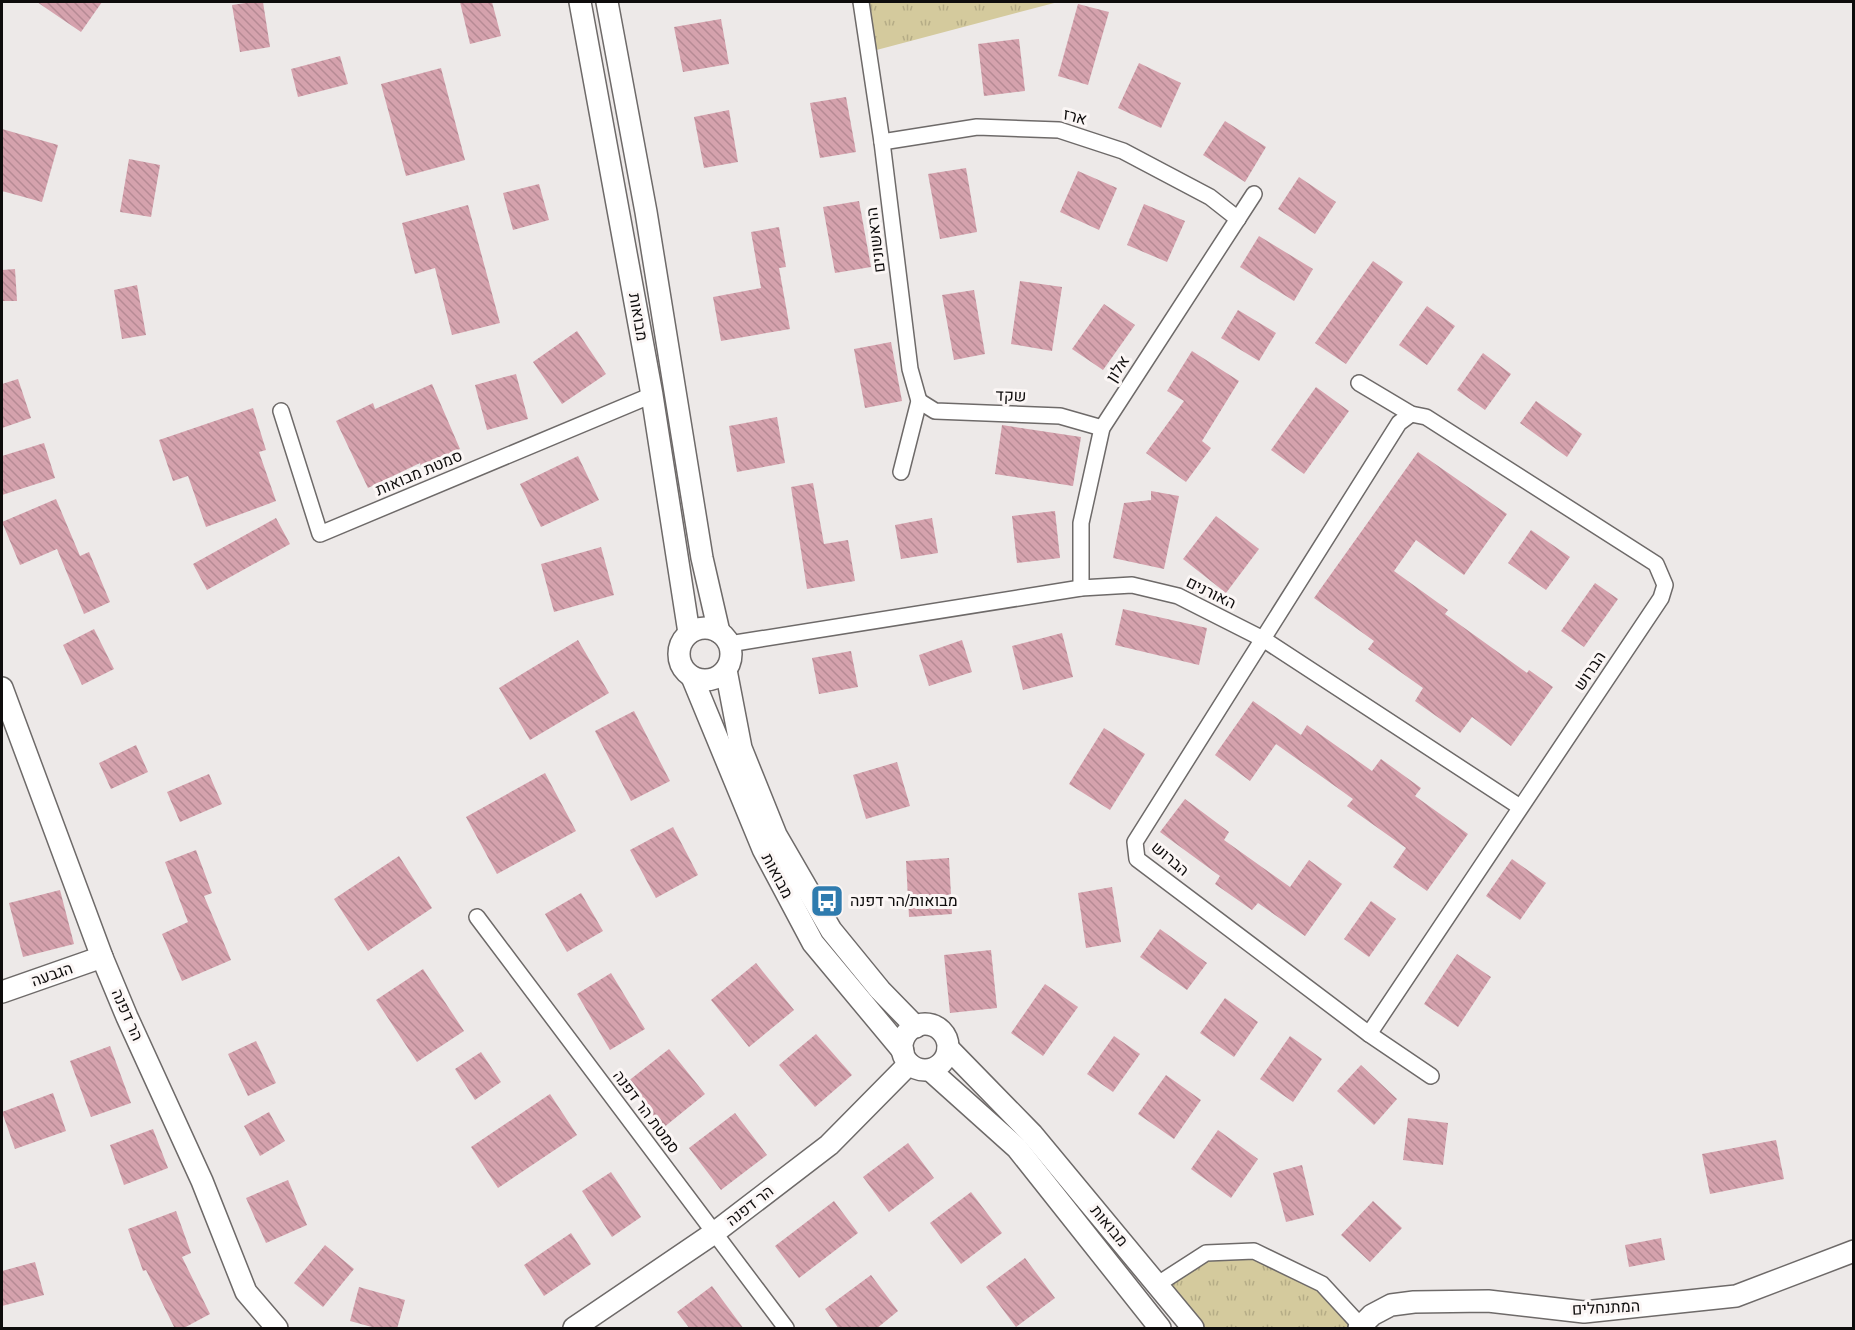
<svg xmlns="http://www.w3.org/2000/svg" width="1855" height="1330" font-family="'Nunito Sans',Heebo,sans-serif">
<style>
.park{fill:url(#park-tufts)}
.building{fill:url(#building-back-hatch)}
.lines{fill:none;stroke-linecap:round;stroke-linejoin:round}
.street-casing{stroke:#6e6a69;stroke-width:18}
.secondary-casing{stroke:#6e6a69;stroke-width:24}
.street{stroke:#fff;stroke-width:15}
.secondary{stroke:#fff;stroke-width:21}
.labels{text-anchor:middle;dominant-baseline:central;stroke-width:6;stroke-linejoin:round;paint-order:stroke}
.street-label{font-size:16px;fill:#0e0c0c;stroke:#fbf6f5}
.poi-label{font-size:16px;fill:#0e0c0c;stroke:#fbf6f5;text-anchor:start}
</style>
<defs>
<pattern id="park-tufts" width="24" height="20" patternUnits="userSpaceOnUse" patternTransform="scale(1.5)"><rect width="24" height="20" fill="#d4ca9d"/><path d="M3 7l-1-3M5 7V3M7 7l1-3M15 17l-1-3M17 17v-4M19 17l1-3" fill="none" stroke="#b5ac86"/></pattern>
<pattern id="building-back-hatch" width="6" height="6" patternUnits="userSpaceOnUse" patternTransform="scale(1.5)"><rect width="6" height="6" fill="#d5a2ad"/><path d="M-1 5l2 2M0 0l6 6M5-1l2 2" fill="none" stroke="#b68a94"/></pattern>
</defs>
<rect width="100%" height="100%" fill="#ede9e8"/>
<g class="park">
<path d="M 861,2 L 1058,2 L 869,52 Z"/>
<path d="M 1254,1251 L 1322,1284 L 1359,1328 L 1193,1328 L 1158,1284 L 1206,1253 Z"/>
</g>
<g class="building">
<path d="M 37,2 L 102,2 L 81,32 Z"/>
<path d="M 252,2 L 263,2 L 270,47 L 240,52 L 232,5 Z"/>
<path d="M 460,2 L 492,2 L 501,36 L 470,44 Z"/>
<path d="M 1078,4 L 1109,12 L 1088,85 L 1058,76 Z"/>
<path d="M 721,19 L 729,64 L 683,72 L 674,27 Z"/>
<path d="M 1019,39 L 1025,91 L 984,96 L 978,44 Z"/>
<path d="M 340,56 L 348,84 L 298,97 L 291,69 Z"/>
<path d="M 1139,63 L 1181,83 L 1161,128 L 1118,108 Z"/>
<path d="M 441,68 L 465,160 L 406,176 L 381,84 Z"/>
<path d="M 846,97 L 856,152 L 820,158 L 810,103 Z"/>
<path d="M 729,110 L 738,162 L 704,168 L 694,117 Z"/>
<path d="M 1225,121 L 1266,147 L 1245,182 L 1203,155 Z"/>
<path d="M 2,129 L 58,145 L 42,202 L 2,191 Z"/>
<path d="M 129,159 L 160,165 L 151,217 L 120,212 Z"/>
<path d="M 966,168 L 977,232 L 940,239 L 928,174 Z"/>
<path d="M 1078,171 L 1117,188 L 1099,230 L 1060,212 Z"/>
<path d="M 1299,177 L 1336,202 L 1315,234 L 1278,209 Z"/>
<path d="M 539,184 L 549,220 L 513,230 L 503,193 Z"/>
<path d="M 859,201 L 871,267 L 835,273 L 823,207 Z"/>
<path d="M 1144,204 L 1185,221 L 1167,262 L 1127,245 Z"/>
<path d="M 468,205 L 500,323 L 452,335 L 435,268 L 415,274 L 402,223 Z"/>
<path d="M 779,227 L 786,267 L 779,268 L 790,329 L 721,341 L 713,297 L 761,288 L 751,232 Z"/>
<path d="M 1259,236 L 1313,269 L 1294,301 L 1240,267 Z"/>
<path d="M 1373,261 L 1403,282 L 1346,364 L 1315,343 Z"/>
<path d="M 15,269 L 17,301 L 2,301 L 2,270 Z"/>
<path d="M 1020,281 L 1062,287 L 1052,351 L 1011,344 Z"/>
<path d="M 137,285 L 146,335 L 122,339 L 114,290 Z"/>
<path d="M 974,290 L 985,354 L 954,360 L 942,295 Z"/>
<path d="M 1104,304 L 1135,325 L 1103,370 L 1072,349 Z"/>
<path d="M 1427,306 L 1455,326 L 1427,365 L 1399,345 Z"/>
<path d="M 1238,310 L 1276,333 L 1259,361 L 1221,338 Z"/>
<path d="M 577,331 L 606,374 L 562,404 L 533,362 Z"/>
<path d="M 891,342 L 902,401 L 865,408 L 854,349 Z"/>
<path d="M 1192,351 L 1239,381 L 1202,441 L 1211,448 L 1186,482 L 1146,453 L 1184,401 L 1167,391 Z"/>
<path d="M 1483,353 L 1511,374 L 1485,410 L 1457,390 Z"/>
<path d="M 516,374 L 528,419 L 487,430 L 475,385 Z"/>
<path d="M 18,379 L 31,418 L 2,428 L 2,384 Z"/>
<path d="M 432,384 L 460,449 L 421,466 L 420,463 L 368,488 L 336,421 L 373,403 L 375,409 Z"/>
<path d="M 1316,387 L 1349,411 L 1304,474 L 1271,450 Z"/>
<path d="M 1536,401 L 1582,434 L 1567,457 L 1520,423 Z"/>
<path d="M 253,408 L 266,450 L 259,452 L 276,501 L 206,527 L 188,476 L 173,481 L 159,440 Z"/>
<path d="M 777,417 L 785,463 L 737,472 L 729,426 Z"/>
<path d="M 1002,425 L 1081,437 L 1073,486 L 995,474 Z"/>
<path d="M 44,443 L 55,478 L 2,495 L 2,456 Z"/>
<path d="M 1418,452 L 1507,514 L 1464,575 L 1416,540 L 1394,571 L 1448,610 L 1445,614 L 1527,673 L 1529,670 L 1553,687 L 1511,746 L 1472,717 L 1460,733 L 1415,701 L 1423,688 L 1368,649 L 1374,641 L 1314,598 Z"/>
<path d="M 578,456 L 599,500 L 541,527 L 520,484 Z"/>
<path d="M 813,483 L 824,544 L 848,540 L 855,581 L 807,589 L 791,487 Z"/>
<path d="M 1151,491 L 1179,496 L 1164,569 L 1113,558 L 1124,503 L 1151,500 Z"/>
<path d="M 56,499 L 80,556 L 89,552 L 110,602 L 84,614 L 57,549 L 20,565 L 2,522 Z"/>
<path d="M 1055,511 L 1060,558 L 1017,563 L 1012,516 Z"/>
<path d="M 1216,516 L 1259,549 L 1226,593 L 1183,559 Z"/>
<path d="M 276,518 L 290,544 L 207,590 L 193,564 Z"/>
<path d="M 932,518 L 938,553 L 901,559 L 895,525 Z"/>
<path d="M 1531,530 L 1570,557 L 1546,590 L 1508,563 Z"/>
<path d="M 601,547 L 614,595 L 554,612 L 541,564 Z"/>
<path d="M 1595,583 L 1618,599 L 1584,647 L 1561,631 Z"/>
<path d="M 1123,609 L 1207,628 L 1199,665 L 1115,645 Z"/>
<path d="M 94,629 L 114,669 L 82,685 L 63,645 Z"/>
<path d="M 1062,633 L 1073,677 L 1023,690 L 1012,646 Z"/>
<path d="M 578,640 L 609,693 L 530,740 L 499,688 Z"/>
<path d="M 962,640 L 972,672 L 929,686 L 919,655 Z"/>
<path d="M 851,651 L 858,687 L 819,694 L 812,658 Z"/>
<path d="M 1253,701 L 1301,735 L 1307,725 L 1372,771 L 1381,759 L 1421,788 L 1415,796 L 1468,834 L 1427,891 L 1393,867 L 1406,848 L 1347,806 L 1353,799 L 1276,744 L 1250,781 L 1215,755 Z"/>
<path d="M 634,711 L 670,781 L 631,801 L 595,731 Z"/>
<path d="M 1104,728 L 1145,754 L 1110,810 L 1069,784 Z"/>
<path d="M 136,745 L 148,772 L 111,789 L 99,763 Z"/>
<path d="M 897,762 L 910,806 L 866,819 L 853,775 Z"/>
<path d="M 545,773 L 576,831 L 497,874 L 466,817 Z"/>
<path d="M 209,774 L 222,804 L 180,822 L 167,792 Z"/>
<path d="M 1185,799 L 1229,832 L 1224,840 L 1290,887 L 1309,860 L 1342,884 L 1305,936 L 1258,903 L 1252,910 L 1215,884 L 1220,876 L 1160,832 Z"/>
<path d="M 673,827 L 698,875 L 656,898 L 630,850 Z"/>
<path d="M 196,850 L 212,893 L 204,896 L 231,960 L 182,981 L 162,934 L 188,922 L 165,862 Z"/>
<path d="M 399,856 L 432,908 L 368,951 L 334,899 Z"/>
<path d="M 949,858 L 952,914 L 909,917 L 906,861 Z"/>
<path d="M 1512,859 L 1546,883 L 1520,920 L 1486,896 Z"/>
<path d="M 1112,887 L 1121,942 L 1086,948 L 1078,893 Z"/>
<path d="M 60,890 L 74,944 L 23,957 L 9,903 Z"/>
<path d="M 581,893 L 603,931 L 567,952 L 545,914 Z"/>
<path d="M 1371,901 L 1396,919 L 1369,957 L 1344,939 Z"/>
<path d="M 1160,929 L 1207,963 L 1187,990 L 1140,957 Z"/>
<path d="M 991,950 L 997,1008 L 950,1013 L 944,955 Z"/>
<path d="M 1457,954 L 1491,977 L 1458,1027 L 1424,1004 Z"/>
<path d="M 756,963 L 794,1010 L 749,1047 L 711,1000 Z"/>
<path d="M 423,969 L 464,1031 L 417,1062 L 376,1000 Z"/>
<path d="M 611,973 L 645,1029 L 610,1050 L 577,994 Z"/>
<path d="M 1045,984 L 1078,1007 L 1043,1056 L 1011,1033 Z"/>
<path d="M 1225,998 L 1258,1022 L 1234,1057 L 1200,1033 Z"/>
<path d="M 816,1034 L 852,1075 L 815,1107 L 779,1065 Z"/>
<path d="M 1114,1036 L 1140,1054 L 1113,1092 L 1087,1074 Z"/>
<path d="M 1290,1036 L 1322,1059 L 1293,1102 L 1260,1079 Z"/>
<path d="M 256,1041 L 276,1083 L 248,1096 L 228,1054 Z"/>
<path d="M 110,1046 L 131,1103 L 91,1117 L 70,1061 Z"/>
<path d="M 669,1049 L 705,1094 L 663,1128 L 627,1082 Z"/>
<path d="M 481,1052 L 501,1082 L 475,1100 L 455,1069 Z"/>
<path d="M 1361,1065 L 1397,1099 L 1374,1125 L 1337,1091 Z"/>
<path d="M 1166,1075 L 1201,1100 L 1174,1139 L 1138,1114 Z"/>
<path d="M 53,1093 L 66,1131 L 15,1149 L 2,1112 Z"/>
<path d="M 550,1094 L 577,1135 L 498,1188 L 471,1147 Z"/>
<path d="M 269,1112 L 285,1141 L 260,1156 L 244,1126 Z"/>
<path d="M 735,1113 L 767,1155 L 721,1190 L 689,1148 Z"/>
<path d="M 1408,1118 L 1448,1123 L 1443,1165 L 1403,1160 Z"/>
<path d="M 153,1129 L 168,1168 L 124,1185 L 110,1145 Z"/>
<path d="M 1218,1130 L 1258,1159 L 1231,1198 L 1191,1169 Z"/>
<path d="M 1776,1140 L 1784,1179 L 1710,1194 L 1702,1154 Z"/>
<path d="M 908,1143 L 934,1178 L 889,1212 L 863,1177 Z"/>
<path d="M 1302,1165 L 1314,1215 L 1286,1222 L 1273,1173 Z"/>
<path d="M 611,1172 L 641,1217 L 612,1237 L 582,1191 Z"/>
<path d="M 288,1180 L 307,1225 L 266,1243 L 246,1198 Z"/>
<path d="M 971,1192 L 1002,1233 L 961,1264 L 930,1223 Z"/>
<path d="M 834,1201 L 858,1233 L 799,1278 L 775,1246 Z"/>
<path d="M 1373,1201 L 1402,1228 L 1370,1262 L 1341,1235 Z"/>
<path d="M 176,1211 L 191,1253 L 182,1257 L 210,1314 L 182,1329 L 175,1329 L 146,1270 L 143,1271 L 128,1229 Z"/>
<path d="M 571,1233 L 591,1264 L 544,1296 L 524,1265 Z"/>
<path d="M 1661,1238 L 1665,1260 L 1629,1267 L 1625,1245 Z"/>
<path d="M 325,1245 L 354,1269 L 323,1307 L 294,1283 Z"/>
<path d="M 1025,1258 L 1055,1298 L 1016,1327 L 986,1287 Z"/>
<path d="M 35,1262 L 44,1295 L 2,1306 L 2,1271 Z"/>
<path d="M 871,1275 L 898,1311 L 876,1329 L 839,1329 L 825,1309 Z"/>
<path d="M 712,1286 L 744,1329 L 690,1329 L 677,1312 Z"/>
<path d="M 359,1287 L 405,1300 L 397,1329 L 379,1329 L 350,1321 Z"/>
</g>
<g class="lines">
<defs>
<g id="street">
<path d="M 861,2 L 882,142 L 910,369 L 919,401 L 901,472"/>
<path d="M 882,142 L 977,127 L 1059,130 L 1123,151 L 1210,197 L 1238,219"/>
<path d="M 1359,383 L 1411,414 L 1426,417 L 1656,564 L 1665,585 L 1661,598 L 1369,1034"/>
<path d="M 919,401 L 935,411 L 1060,416 L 1102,428"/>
<path d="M 281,411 L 320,534 L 652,395"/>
<path d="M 1411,414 L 1399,423 L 1135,842 L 1137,859 L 1369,1034 L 1431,1076"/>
<path d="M 1081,588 L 1081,523 L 1102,428 L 1254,194"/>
<path d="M 729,644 L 1081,588 L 1132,585 L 1178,596 L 1263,639 L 1520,807"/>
<path d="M 477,917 L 786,1328"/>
<path d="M 1158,1284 L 1206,1253 L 1254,1251 L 1322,1284 L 1360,1325"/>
</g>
<g id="secondary">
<path d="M 580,2 L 652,395 L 689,633"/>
<path d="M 607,2 L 646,212 L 702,558 L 719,632"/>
<circle cx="705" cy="654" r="26"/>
<path d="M 726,670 L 741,748 L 776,835 L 831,930 L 880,990 L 916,1027"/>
<path d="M 692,677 L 763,849 L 813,943 L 903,1051"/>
<path d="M 2,688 L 102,957 L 127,1017 L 202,1181 L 246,1292 L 277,1328"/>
<path d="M 2,992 L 102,957"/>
<circle cx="925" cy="1047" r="23"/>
<path d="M 948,1048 L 1032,1134 L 1193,1328"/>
<path d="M 930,1070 L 1017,1148 L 1160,1328"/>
<path d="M 574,1328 L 714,1233 L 829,1145 L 909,1064"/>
<path d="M 1359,1328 L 1372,1315 L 1391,1305 L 1414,1302 L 1488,1301 L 1584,1312 L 1736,1296 L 1854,1251"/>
</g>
</defs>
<use href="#street" class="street-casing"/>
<use href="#secondary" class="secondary-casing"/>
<use href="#street" class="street"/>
<use href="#secondary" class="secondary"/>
</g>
<defs>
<symbol id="bus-square" viewBox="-11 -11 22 22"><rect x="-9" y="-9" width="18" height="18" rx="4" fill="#2f7bae" stroke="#fbf6f5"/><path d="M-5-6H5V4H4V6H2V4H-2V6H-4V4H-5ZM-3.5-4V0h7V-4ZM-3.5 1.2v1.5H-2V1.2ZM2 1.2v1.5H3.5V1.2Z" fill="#fff"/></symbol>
</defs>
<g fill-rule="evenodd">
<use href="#bus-square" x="808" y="882" width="38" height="38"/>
</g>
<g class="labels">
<g class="street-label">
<text transform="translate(1075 117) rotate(15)">ארז</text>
<text transform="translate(876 240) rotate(-97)">הראשונים</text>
<text transform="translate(638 317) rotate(80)">מבואות</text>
<text transform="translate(1118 369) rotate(-57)">אלון</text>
<text transform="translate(1011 396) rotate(2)">שקד</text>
<text transform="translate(419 473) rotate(-23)">סמטת מבואות</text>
<text transform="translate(1211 593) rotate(26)">האורנים</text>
<text transform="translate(1590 671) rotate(-56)">הברוש</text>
<text transform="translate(1170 859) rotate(40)">הברוש</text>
<text transform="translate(777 876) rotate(62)">מבואות</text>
<text transform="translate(52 975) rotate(-19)">הגבעה</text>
<text transform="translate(127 1015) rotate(66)">הר דפנה</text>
<text transform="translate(646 1112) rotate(53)">סמטת הר דפנה</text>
<text transform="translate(750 1206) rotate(-38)">הר דפנה</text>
<text transform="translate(1109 1226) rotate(50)">מבואות</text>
<text transform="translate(1606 1308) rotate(-3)">המתנחלים</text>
</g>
<g class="poi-label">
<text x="850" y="901">מבואות/הר דפנה</text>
</g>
</g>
<rect width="1855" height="1330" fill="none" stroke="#0e0c0c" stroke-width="6"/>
</svg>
